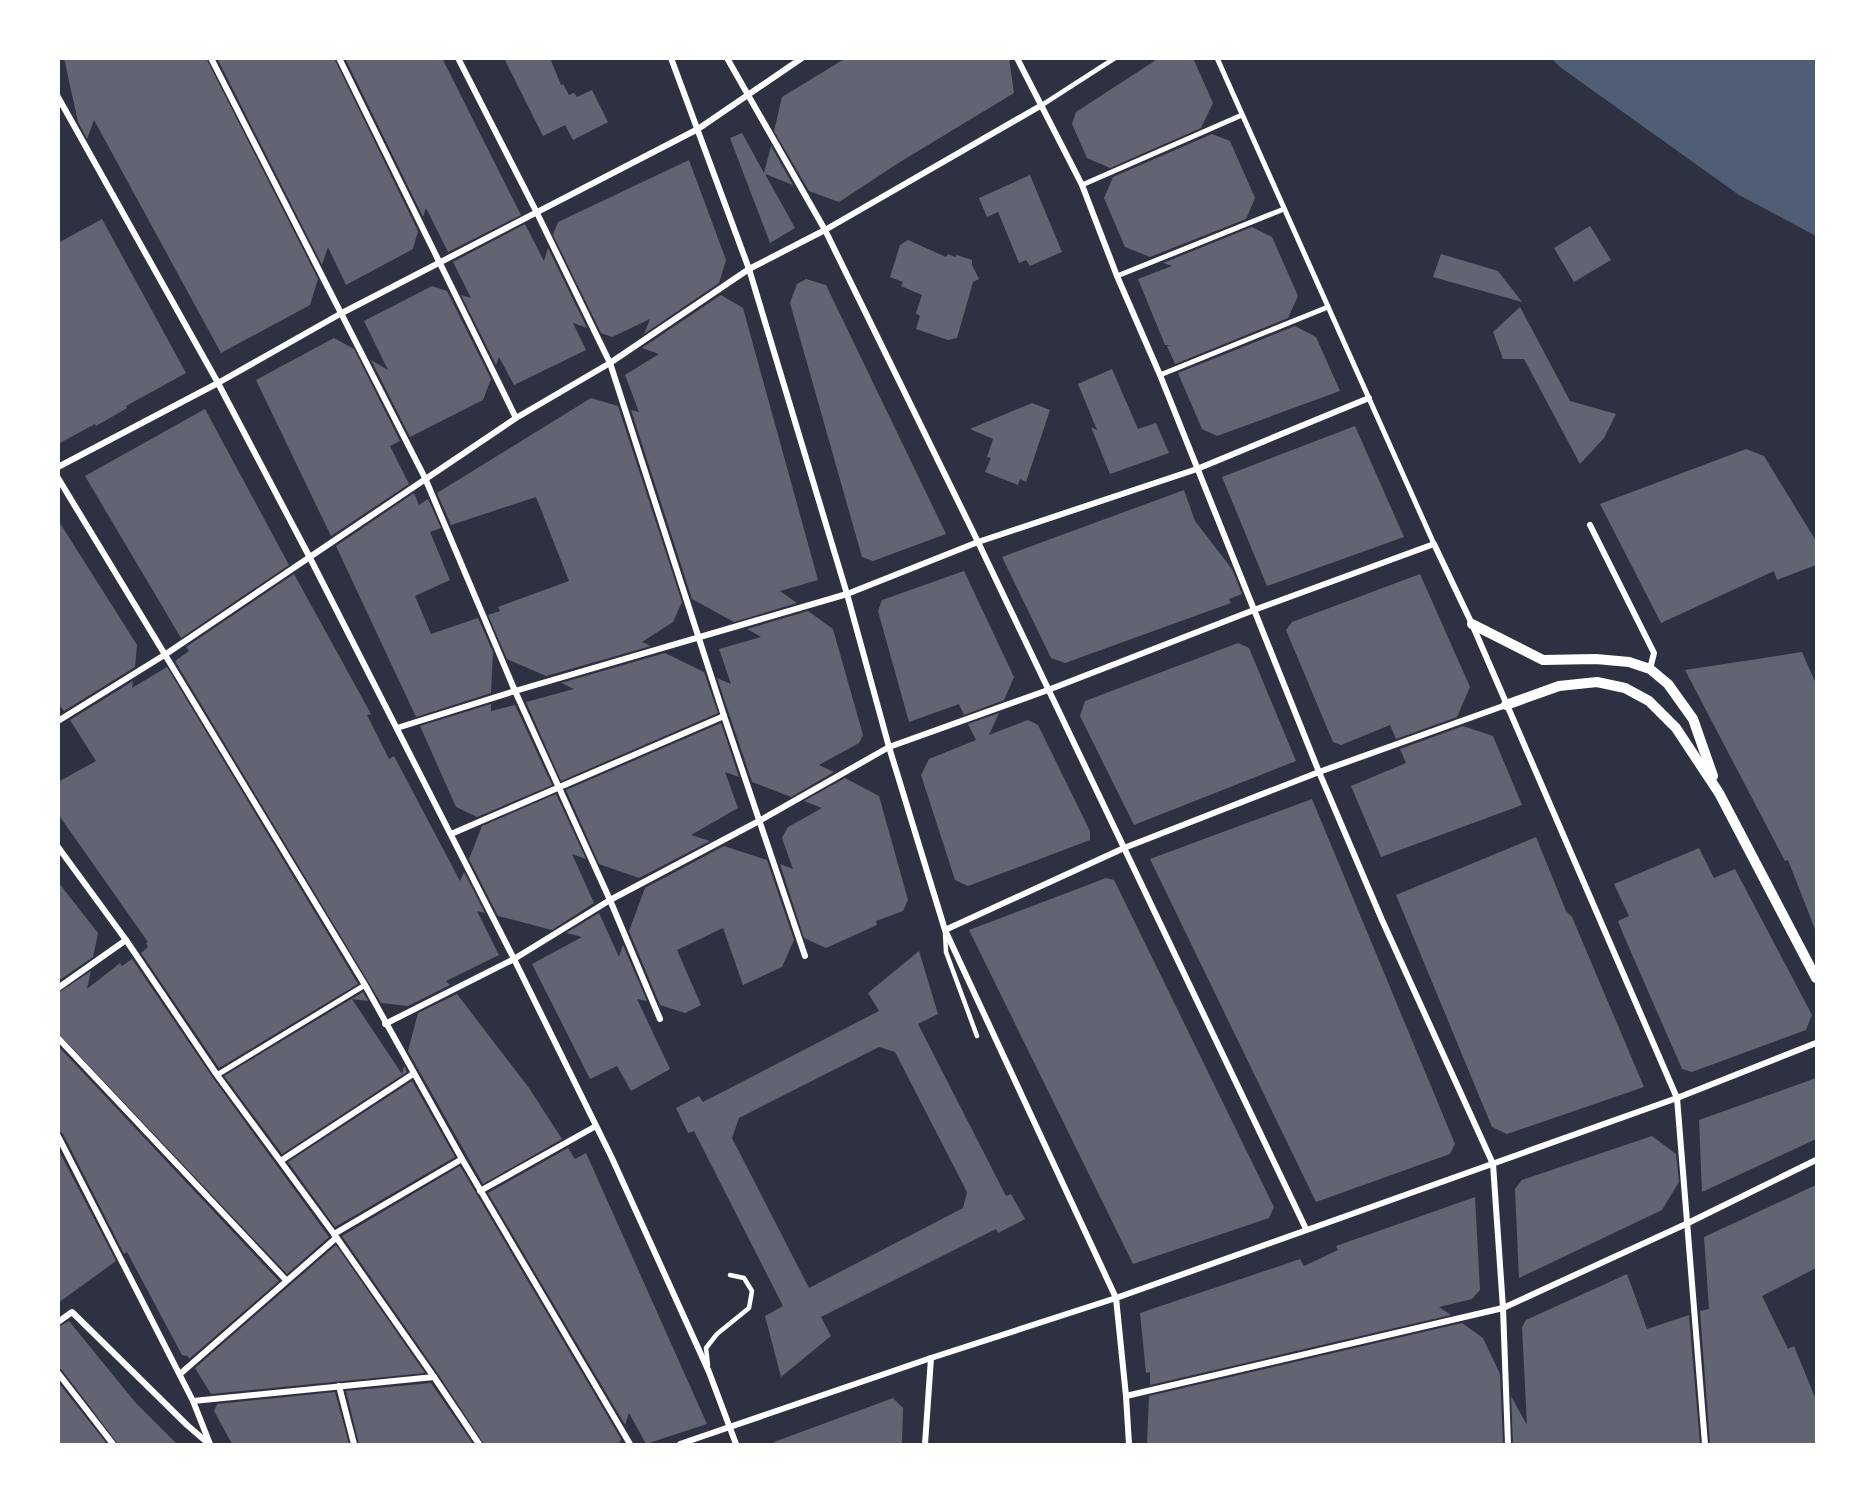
<svg xmlns="http://www.w3.org/2000/svg" width="1875" height="1503" font-family="Montserrat,sans-serif">
<style>
.water{fill:#4f5d75}
.building{fill:#626471;fill-rule:evenodd}
.lines{fill:none;stroke-linecap:round;stroke-linejoin:round}
.service{stroke:#fff;stroke-width:4.5}
.pedestrian{stroke:#fff;stroke-width:5}
.minor{stroke:#fff;stroke-width:6}
.tertiary{stroke:#fff;stroke-width:10}
</style>
<rect width="100%" height="100%" fill="#2d3142"/>
<path class="water" d="M 1552,59 L 1816,59 L 1816,236 L 1739,195 L 1560,67 Z"/>
<g class="building">
<path d="M 64,58 L 206,58 L 318,279 L 310,305 L 221,353 L 94,120 L 87,139 L 78,122 Z"/>
<path d="M 217,58 L 334,58 L 418,231 L 413,249 L 346,285 L 328,247 L 322,265 Z"/>
<path d="M 345,58 L 442,58 L 521,215 L 448,252 L 426,208 L 423,217 Z"/>
<path d="M 504,58 L 550,58 L 561,85 L 563,84 L 569,95 L 574,93 L 577,97 L 592,90 L 608,122 L 573,140 L 565,125 L 543,136 Z"/>
<path d="M 846,58 L 1009,58 L 1014,93 L 900,162 L 839,202 L 809,191 L 774,131 L 782,97 Z"/>
<path d="M 1159,58 L 1193,58 L 1213,103 L 1201,128 L 1110,168 L 1087,158 L 1072,124 L 1076,112 Z"/>
<path d="M 742,133 L 764,173 L 771,146 L 793,185 L 765,174 L 795,228 L 770,243 L 730,138 Z"/>
<path d="M 1212,134 L 1230,141 L 1255,198 L 1246,219 L 1150,257 L 1125,247 L 1104,198 L 1113,177 Z"/>
<path d="M 689,160 L 726,260 L 719,283 L 644,334 L 650,319 L 612,337 L 601,333 L 553,235 L 558,222 Z"/>
<path d="M 1030,175 L 1062,252 L 1030,266 L 1026,260 L 1019,263 L 998,212 L 987,217 L 979,198 Z"/>
<path d="M 102,219 L 186,373 L 126,406 L 127,408 L 96,426 L 95,424 L 58,444 L 58,243 Z"/>
<path d="M 525,224 L 544,261 L 548,248 L 587,328 L 573,323 L 586,350 L 514,385 L 499,357 L 496,365 L 461,295 L 471,298 L 453,262 Z"/>
<path d="M 1590,226 L 1611,260 L 1574,282 L 1554,248 Z"/>
<path d="M 1252,227 L 1272,237 L 1298,296 L 1288,318 L 1175,364 L 1167,346 L 1171,345 L 1165,345 L 1138,279 L 1172,266 L 1163,263 Z"/>
<path d="M 908,240 L 946,257 L 948,254 L 955,257 L 957,255 L 972,260 L 972,265 L 979,279 L 973,282 L 957,338 L 948,340 L 916,329 L 920,316 L 916,313 L 922,295 L 901,286 L 903,282 L 890,277 L 900,245 Z"/>
<path d="M 1441,254 L 1498,271 L 1522,302 L 1433,277 Z"/>
<path d="M 806,279 L 826,285 L 946,534 L 873,561 L 862,557 L 790,303 L 797,284 Z"/>
<path d="M 432,286 L 447,291 L 491,379 L 483,400 L 410,437 L 371,360 L 388,370 L 364,321 Z"/>
<path d="M 721,295 L 743,308 L 818,580 L 780,591 L 797,603 L 734,622 L 692,599 L 631,410 L 639,412 L 625,375 L 659,354 L 642,348 Z"/>
<path d="M 1520,307 L 1570,401 L 1616,414 L 1604,438 L 1580,464 L 1524,359 L 1503,359 L 1493,332 Z"/>
<path d="M 1295,326 L 1316,337 L 1340,391 L 1217,436 L 1202,429 L 1178,373 Z"/>
<path d="M 334,338 L 354,349 L 400,441 L 390,446 L 409,484 L 331,536 L 256,380 Z"/>
<path d="M 1112,369 L 1138,429 L 1156,423 L 1169,453 L 1110,474 L 1091,427 L 1097,430 L 1078,384 Z"/>
<path d="M 591,398 L 618,406 L 682,602 L 673,622 L 642,642 L 651,646 L 546,676 L 507,659 L 488,615 L 500,611 L 498,607 L 569,581 L 536,497 L 451,525 L 437,493 Z"/>
<path d="M 1032,403 L 1050,410 L 1026,482 L 1020,479 L 1018,485 L 985,472 L 991,458 L 987,457 L 993,439 L 970,429 Z"/>
<path d="M 205,409 L 289,565 L 181,638 L 85,476 Z"/>
<path d="M 1355,426 L 1404,537 L 1267,586 L 1222,477 Z"/>
<path d="M 1746,449 L 1764,456 L 1816,541 L 1816,565 L 1777,580 L 1774,571 L 1661,623 L 1600,504 Z"/>
<path d="M 1184,490 L 1195,521 L 1232,569 L 1242,594 L 1229,599 L 1231,603 L 1065,663 L 1051,658 L 1002,557 Z"/>
<path d="M 414,493 L 419,505 L 428,499 L 441,528 L 430,532 L 450,580 L 415,596 L 431,634 L 478,618 L 493,652 L 491,693 L 416,717 L 336,546 Z"/>
<path d="M 58,520 L 137,645 L 135,667 L 64,711 L 58,703 Z"/>
<path d="M 964,571 L 1014,677 L 1004,700 L 964,715 L 959,704 L 909,722 L 878,611 L 882,600 Z"/>
<path d="M 294,574 L 371,714 L 367,715 L 389,759 L 394,756 L 460,881 L 464,872 L 485,913 L 477,911 L 499,955 L 446,981 L 450,985 L 408,1006 L 381,1003 L 175,661 L 189,651 L 186,647 Z"/>
<path d="M 1420,574 L 1470,687 L 1457,717 L 1396,739 L 1390,725 L 1341,745 L 1333,742 L 1286,630 L 1292,622 Z"/>
<path d="M 808,611 L 833,629 L 863,735 L 859,743 L 819,765 L 834,772 L 791,797 L 752,782 L 717,678 L 731,684 L 719,649 L 761,637 L 747,629 Z"/>
<path d="M 1238,643 L 1249,648 L 1296,761 L 1134,825 L 1080,716 L 1085,701 Z"/>
<path d="M 1802,652 L 1816,684 L 1815,929 L 1788,860 L 1785,861 L 1685,670 Z"/>
<path d="M 665,653 L 704,672 L 718,713 L 561,781 L 526,702 L 574,689 L 561,683 Z"/>
<path d="M 167,667 L 358,984 L 219,1068 L 141,953 L 148,947 L 146,943 L 148,942 L 58,814 L 58,782 L 96,761 L 70,720 L 133,681 L 132,688 Z"/>
<path d="M 491,704 L 491,711 L 515,705 L 552,785 L 477,817 L 456,807 L 420,726 Z"/>
<path d="M 999,713 L 989,735 L 1028,720 L 1038,725 L 1090,831 L 1090,840 L 968,886 L 955,880 L 921,775 L 929,759 L 976,740 L 968,724 Z"/>
<path d="M 721,723 L 739,777 L 725,772 L 738,808 L 691,835 L 710,841 L 639,878 L 599,864 L 566,790 Z"/>
<path d="M 1463,726 L 1493,736 L 1522,805 L 1381,857 L 1351,786 L 1406,763 L 1400,749 Z"/>
<path d="M 845,778 L 879,796 L 908,900 L 903,911 L 876,921 L 877,925 L 826,948 L 804,938 L 780,864 L 793,869 L 782,838 L 788,827 L 822,808 L 804,801 Z"/>
<path d="M 556,794 L 586,859 L 572,854 L 594,903 L 552,930 L 498,916 L 469,859 L 482,826 Z"/>
<path d="M 1312,799 L 1455,1144 L 1450,1154 L 1316,1202 L 1150,859 Z"/>
<path d="M 1536,837 L 1566,911 L 1572,917 L 1644,1087 L 1507,1134 L 1492,1127 L 1396,895 Z"/>
<path d="M 724,846 L 767,860 L 794,940 L 782,967 L 743,985 L 723,928 L 677,950 L 701,1005 L 685,1013 L 660,1005 L 629,931 L 645,888 Z"/>
<path d="M 1699,848 L 1714,878 L 1735,869 L 1812,1015 L 1806,1030 L 1692,1072 L 1682,1069 L 1624,936 L 1618,921 L 1629,916 L 1614,884 Z"/>
<path d="M 1106,878 L 1114,880 L 1120,892 L 1274,1207 L 1269,1218 L 1133,1264 L 969,930 Z"/>
<path d="M 58,882 L 98,933 L 93,957 L 58,981 Z"/>
<path d="M 599,913 L 619,957 L 623,945 L 647,1001 L 637,999 L 670,1069 L 631,1091 L 617,1066 L 590,1079 L 532,964 L 582,937 L 566,933 Z"/>
<path d="M 919,951 L 938,1014 L 918,1024 L 1006,1196 L 1011,1194 L 1025,1219 L 998,1233 L 996,1229 L 821,1317 L 831,1336 L 781,1377 L 765,1316 L 783,1306 L 694,1131 L 688,1133 L 676,1108 L 699,1096 L 703,1102 L 879,1011 L 868,993 ZM 879,1047 L 895,1052 L 967,1192 L 963,1208 L 809,1288 L 732,1138 L 739,1118 Z"/>
<path d="M 132,959 L 213,1078 L 329,1237 L 287,1274 L 58,1033 L 58,993 L 91,971 L 87,989 L 120,963 L 122,966 Z"/>
<path d="M 363,992 L 368,1001 L 352,999 L 402,1074 L 404,1066 L 407,1072 L 282,1154 L 224,1076 Z"/>
<path d="M 457,994 L 529,1088 L 562,1139 L 483,1184 L 408,1051 L 418,1013 Z"/>
<path d="M 58,1046 L 279,1281 L 189,1359 L 188,1356 L 182,1355 L 127,1252 L 124,1254 L 63,1134 L 58,1131 Z"/>
<path d="M 1816,1078 L 1816,1139 L 1702,1192 L 1699,1120 Z"/>
<path d="M 412,1081 L 455,1157 L 335,1227 L 288,1162 Z"/>
<path d="M 1652,1136 L 1676,1154 L 1679,1182 L 1662,1210 L 1519,1278 L 1515,1189 L 1522,1180 Z"/>
<path d="M 568,1148 L 575,1159 L 586,1153 L 707,1424 L 646,1444 L 629,1413 L 625,1425 L 488,1193 Z"/>
<path d="M 58,1149 L 116,1261 L 58,1303 Z"/>
<path d="M 460,1166 L 621,1439 L 619,1444 L 484,1444 L 438,1374 L 342,1236 Z"/>
<path d="M 1816,1185 L 1816,1268 L 1762,1296 L 1788,1349 L 1794,1346 L 1816,1400 L 1816,1444 L 1710,1444 L 1700,1311 L 1709,1309 L 1704,1237 Z"/>
<path d="M 1475,1197 L 1480,1290 L 1472,1299 L 1439,1307 L 1451,1315 L 1150,1385 L 1150,1372 L 1146,1373 L 1140,1313 L 1300,1259 L 1304,1266 L 1338,1250 L 1336,1246 Z"/>
<path d="M 336,1245 L 425,1373 L 211,1394 L 195,1368 Z"/>
<path d="M 1627,1274 L 1647,1329 L 1689,1315 L 1700,1444 L 1513,1444 L 1511,1396 L 1527,1425 L 1522,1327 L 1526,1320 Z"/>
<path d="M 69,1321 L 135,1402 L 177,1444 L 118,1444 L 62,1370 L 58,1368 L 58,1327 Z"/>
<path d="M 1462,1323 L 1483,1338 L 1500,1374 L 1503,1444 L 1147,1444 L 1149,1396 Z"/>
<path d="M 58,1382 L 107,1444 L 58,1444 Z"/>
<path d="M 431,1383 L 473,1444 L 359,1444 L 346,1391 Z"/>
<path d="M 335,1392 L 349,1444 L 232,1444 L 214,1411 L 217,1404 Z"/>
<path d="M 893,1398 L 903,1408 L 902,1444 L 774,1444 L 774,1442 Z"/>
</g>
<g class="lines">
<g class="service">
<path d="M 1042,105 L 1115,58"/>
<path d="M 945,933 L 946,952 L 977,1036"/>
<path d="M 708,1365 L 706,1348 L 717,1334 L 749,1308 L 752,1291 L 744,1278 L 730,1275"/>
</g>
<g class="pedestrian">
<path d="M 1217,58 L 1434,544"/>
<path d="M 1082,185 L 1242,115"/>
<path d="M 1117,276 L 1284,209"/>
<path d="M 1160,375 L 1328,307"/>
<path d="M 217,1075 L 365,985"/>
</g>
<g class="minor">
<path d="M 211,58 L 425,478 L 515,691 L 610,900 L 660,1019"/>
<path d="M 339,58 L 516,418"/>
<path d="M 458,58 L 537,213 L 610,363 L 724,716 L 805,956"/>
<path d="M 671,58 L 749,269 L 847,594 L 889,747 L 945,930 L 1116,1298 L 1126,1396 L 1129,1444"/>
<path d="M 727,58 L 825,230 L 978,542 L 1306,1229"/>
<path d="M 1017,58 L 1082,185 L 1117,276 L 1160,375 L 1319,772 L 1382,920 L 1493,1164 L 1503,1308 L 1508,1444"/>
<path d="M 58,97 L 218,383 L 309,556 L 514,959 L 611,1156 L 709,1372 L 736,1444"/>
<path d="M 58,467 L 218,383 L 340,314 L 698,129 L 802,58"/>
<path d="M 58,478 L 365,985 L 462,1159 L 630,1444"/>
<path d="M 1590,525 L 1654,653 L 1650,669"/>
<path d="M 58,721 L 166,654 L 516,418 L 610,363 L 749,269 L 825,230 L 1042,105"/>
<path d="M 397,728 L 515,691 L 847,594 L 978,542 L 1197,469 L 1369,398"/>
<path d="M 451,834 L 724,716"/>
<path d="M 58,847 L 126,940 L 217,1075 L 334,1234 L 434,1377 L 479,1444"/>
<path d="M 945,930 L 1124,848 L 1319,772 L 1506,705"/>
<path d="M 58,988 L 126,940"/>
<path d="M 385,1024 L 514,959 L 610,900 L 759,821 L 889,747 L 1048,690 L 1254,610 L 1434,544 L 1472,624 L 1677,1098 L 1705,1444"/>
<path d="M 58,1038 L 286,1280"/>
<path d="M 58,1136 L 193,1401 L 210,1444"/>
<path d="M 282,1160 L 413,1074"/>
<path d="M 480,1191 L 596,1126"/>
<path d="M 334,1234 L 462,1159"/>
<path d="M 58,1322 L 72,1312 L 187,1425 L 209,1444"/>
<path d="M 58,1373 L 113,1444"/>
<path d="M 180,1374 L 336,1238"/>
<path d="M 339,1386 L 354,1444"/>
<path d="M 1126,1396 L 1503,1308 L 1686,1224 L 1816,1160"/>
<path d="M 193,1401 L 434,1377"/>
<path d="M 680,1444 L 931,1358 L 1116,1298 L 1677,1098 L 1816,1043"/>
<path d="M 925,1444 L 931,1358"/>
</g>
<g class="tertiary">
<path d="M 1472,624 L 1543,660 L 1596,659 L 1629,662 L 1650,669 L 1668,684 L 1693,719 L 1713,776"/>
<path d="M 1506,705 L 1559,686 L 1597,682 L 1625,688 L 1649,701 L 1676,728 L 1719,793 L 1816,978"/>
</g>
</g>
<rect width="1875" height="1503" fill="none" stroke="#ffffff" stroke-width="120"/>
</svg>
